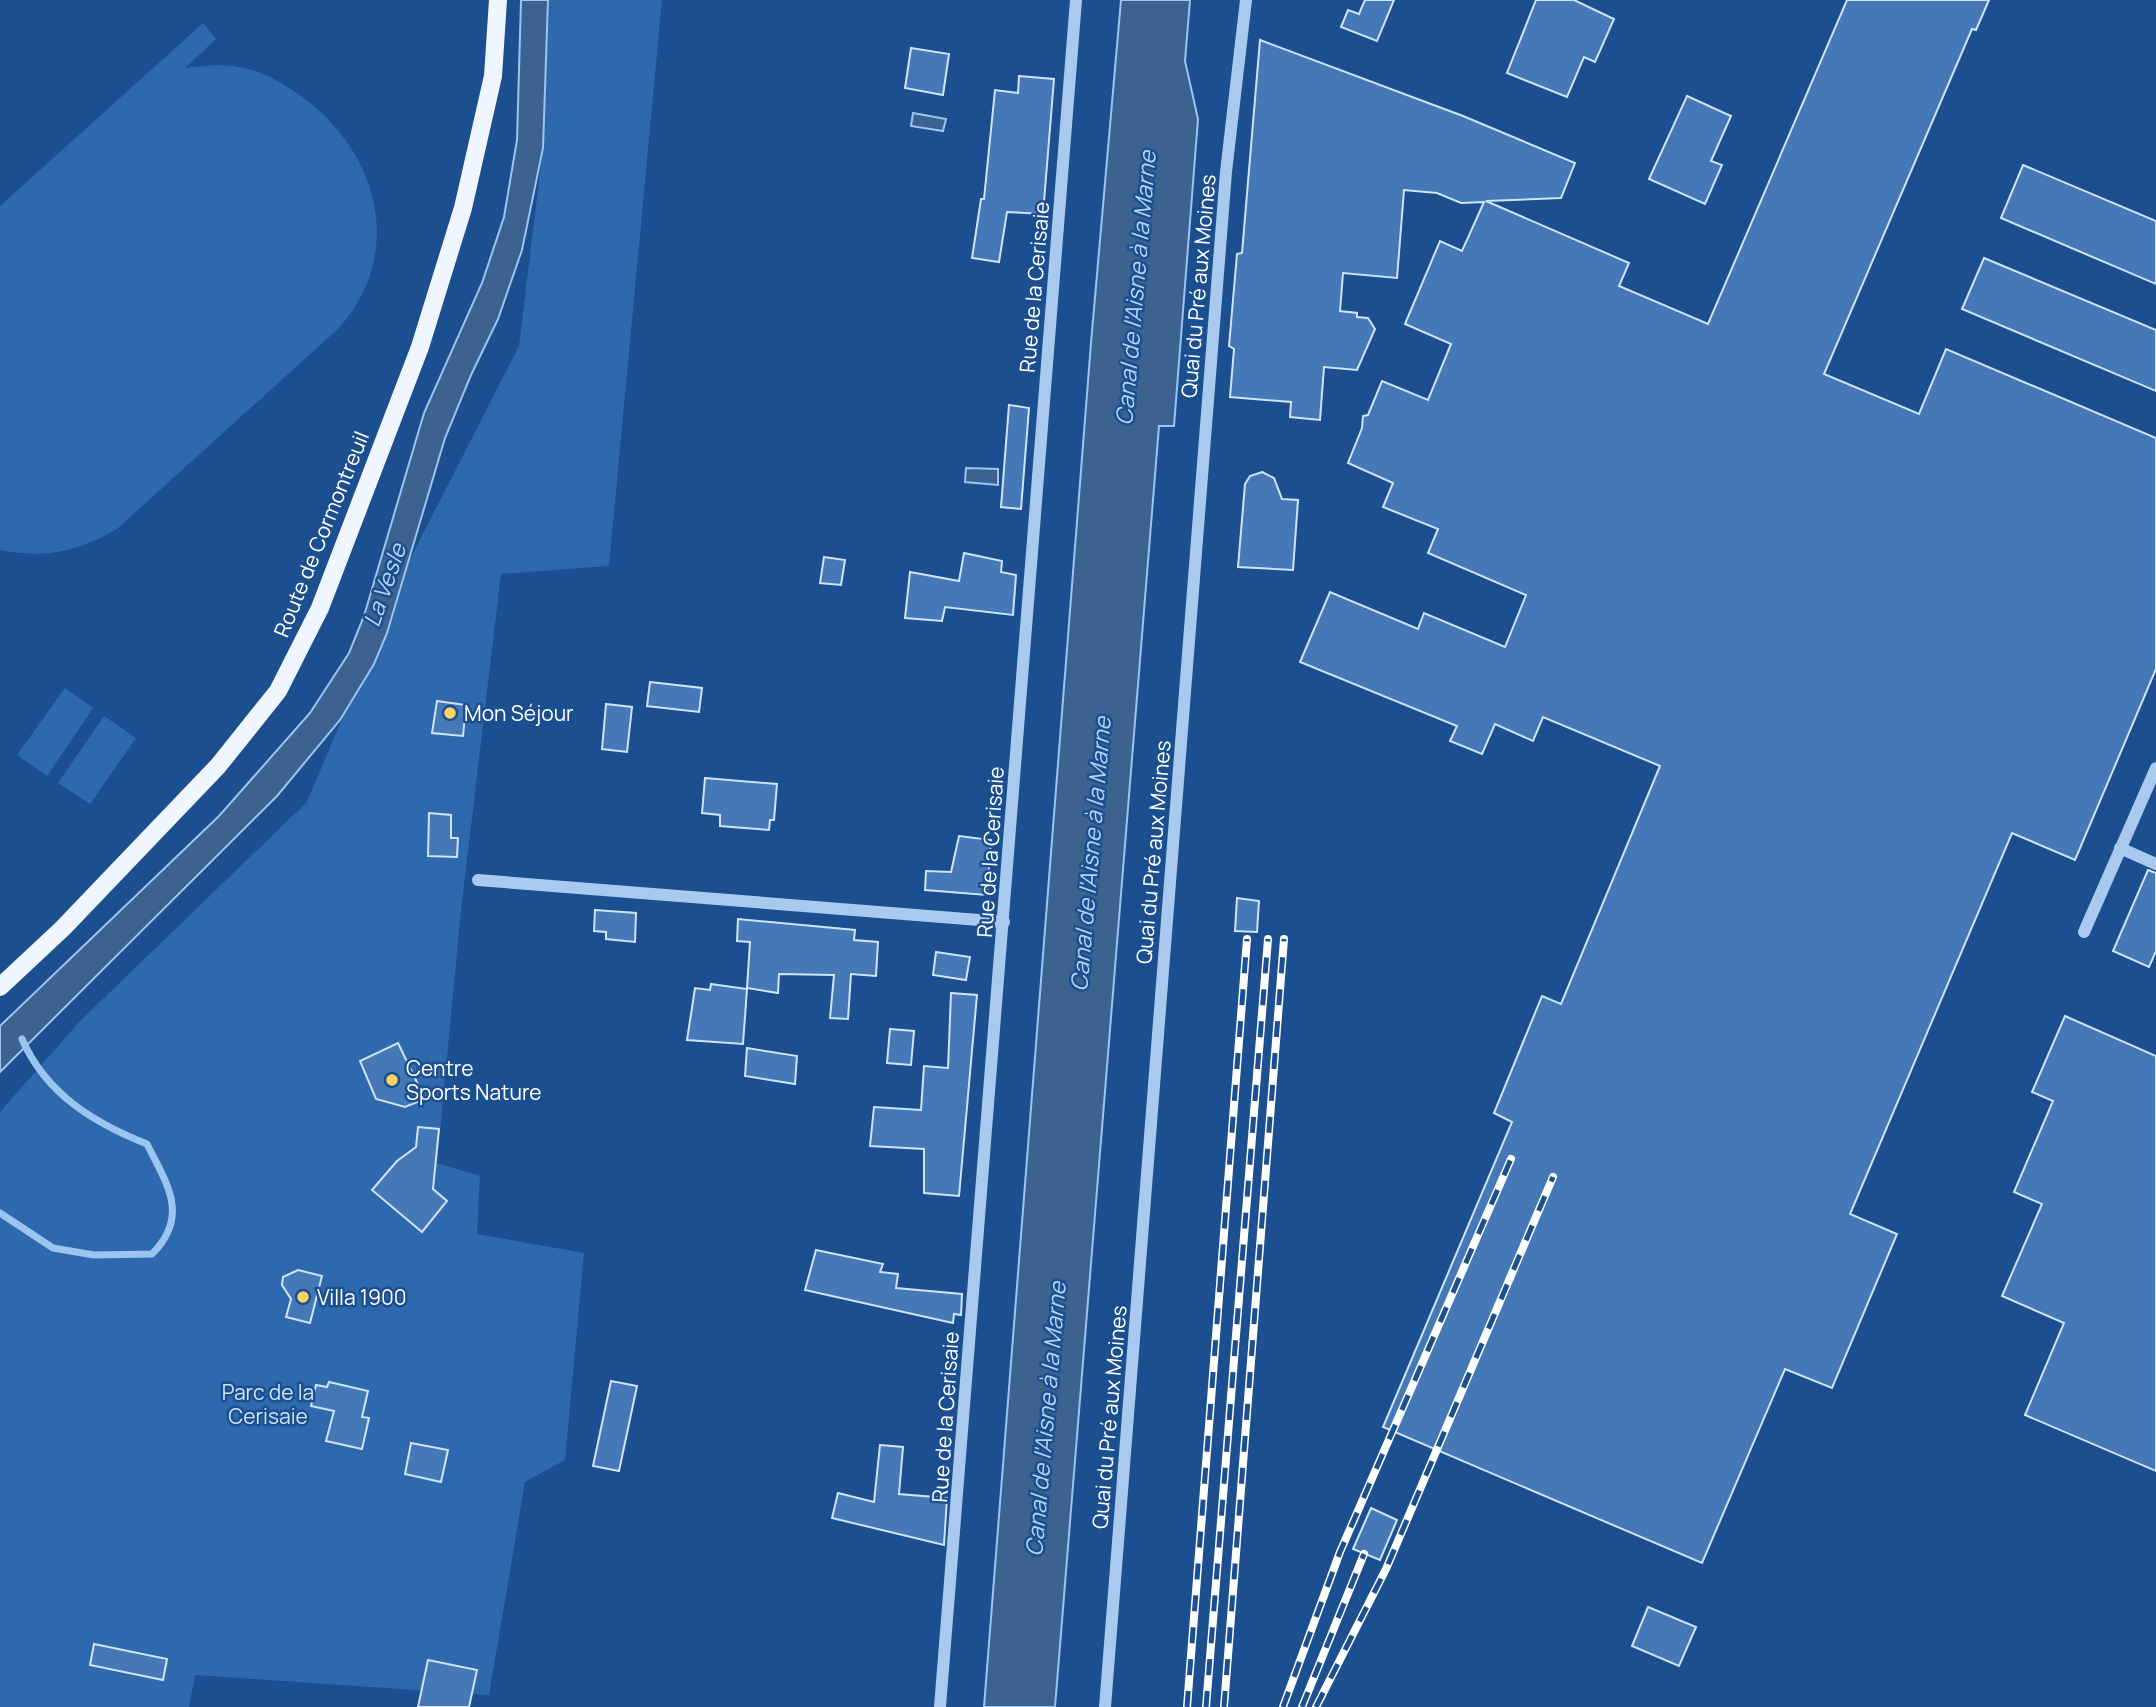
<svg xmlns="http://www.w3.org/2000/svg" width="2156" height="1707" font-family="Manrope,sans-serif">
<style>
.green{fill:#2e69ad}
.water{fill:#3c6290;stroke:#9cc4f0;stroke-width:2}
.lines{fill:none;stroke-linecap:round;stroke-linejoin:round}
.stream{stroke:#9cc4f0;stroke-width:7}
.building{fill:#4478b7;stroke:#cfe3fa;stroke-width:2}
.minor{stroke:#a9c9ee;stroke-width:12}
.major{stroke:#f0f6ff;stroke-width:18}
.rail-casing{stroke:#fff;stroke-width:8}
.rail{stroke:#1b4f8f;stroke-width:5;stroke-dasharray:16;stroke-linecap:butt}
.poi-dot{fill:#ffd166;stroke:#1b4f8f;stroke-width:2.5}
.labels{text-anchor:middle;dominant-baseline:central;stroke-width:5;stroke-linejoin:round;paint-order:stroke}
.street-label{font-size:21px;fill:#fff;stroke:#1b4f8f}
.poi-label{font-size:21px;fill:#fff;stroke:#1b4f8f;text-anchor:start}
.park-label{font-size:21px;fill:#cfe3fa;stroke:#1b4f8f}
.water-label{font-size:23px;font-style:italic;fill:#b5d3f5;stroke:#1b4f8f}
</style>
<rect width="100%" height="100%" fill="#1b4f8f"/>
<g class="green">
<path d="M 549,0 L 662,0 L 609,566 L 501,574 L 461,910 L 437,1163 L 480,1176 L 477,1234 L 584,1253 L 565,1460 L 525,1482 L 489,1695 L 195,1675 L 189,1707 L 0,1707 L 0,1112 L 80,1021 L 307,802 L 405,569 L 519,346 L 543,148 Z"/>
<path d="M 203,23 L 216,39 L 185,68 C 205,66 224,63 244,68 C 266,73 287,85 305,99 C 380,156 404,253 340,327 L 117,529 C 78,552 45,559 0,550 L 0,206 Z"/>
<path d="M 65,688 L 93,708 L 47,776 L 17,755 Z"/>
<path d="M 104,716 L 136,738 L 90,804 L 58,783 Z"/>
</g>
<g class="water">
<path d="M 521,0 L 548,0 L 543,148 L 522,250 L 498,319 L 471,375 L 445,438 L 387,633 L 374,664 L 340,720 L 277,796 L 0,1072 L 0,1026 L 219,816 L 310,713 L 349,653 L 364,616 L 424,413 L 482,283 L 504,217 L 517,140 Z"/>
<path d="M 1121,0 L 1190,0 L 1185,61 L 1198,119 L 1174,426 L 1159,426 L 1055,1707 L 984,1707 L 1091,343 Z"/>
<path d="M 913,113 L 946,119 L 943,131 L 911,126 Z"/>
<path d="M 966,468 L 998,469 L 998,485 L 965,482 Z"/>
</g>
<g class="lines">
<path class="stream" d="M 0,1213 L 53,1248 L 94,1255 L 152,1254 C 190,1216 167,1184 147,1144 C 94,1123 46,1094 22,1039"/>
</g>
<g class="building">
<path d="M 1365,0 L 1394,0 L 1377,41 L 1341,27 L 1348,10 L 1359,14 Z"/>
<path d="M 1536,0 L 1574,0 L 1614,19 L 1595,62 L 1584,57 L 1567,97 L 1507,73 Z"/>
<path d="M 1847,0 L 1989,0 L 1976,30 L 1972,29 L 1824,374 L 1919,414 L 1946,349 L 2156,438 L 2156,669 L 2075,860 L 2012,833 L 1850,1214 L 1897,1234 L 1832,1388 L 1785,1369 L 1702,1563 L 1383,1427 L 1512,1122 L 1494,1113 L 1542,996 L 1561,1004 L 1660,766 L 1543,717 L 1533,741 L 1495,724 L 1482,754 L 1450,741 L 1457,726 L 1300,662 L 1330,592 L 1418,629 L 1424,613 L 1505,647 L 1526,595 L 1428,553 L 1438,529 L 1383,507 L 1393,483 L 1348,463 L 1362,428 L 1363,416 L 1368,415 L 1382,381 L 1428,400 L 1451,344 L 1405,324 L 1440,241 L 1462,251 L 1484,202 L 1461,203 L 1437,193 L 1404,190 L 1397,278 L 1343,273 L 1340,311 L 1357,313 L 1357,317 L 1368,318 L 1375,329 L 1357,370 L 1324,367 L 1320,420 L 1290,417 L 1291,402 L 1230,397 L 1234,349 L 1229,346 L 1237,254 L 1242,253 L 1260,40 L 1463,116 L 1575,163 L 1561,198 L 1486,201 L 1629,263 L 1619,286 L 1708,324 Z"/>
<path d="M 911,48 L 949,54 L 943,95 L 905,88 Z"/>
<path d="M 1019,76 L 1054,79 L 1043,214 L 1007,212 L 999,262 L 972,258 L 981,199 L 984,199 L 995,90 L 1018,93 Z"/>
<path d="M 1687,96 L 1731,116 L 1711,161 L 1722,165 L 1705,204 L 1649,179 Z"/>
<path d="M 2023,165 L 2156,221 L 2156,284 L 2001,218 Z"/>
<path d="M 1984,258 L 2156,330 L 2156,391 L 1962,309 Z"/>
<path d="M 1009,405 L 1029,408 L 1021,509 L 1001,507 Z"/>
<path d="M 1262,472 L 1274,478 L 1282,499 L 1298,500 L 1293,570 L 1238,567 L 1245,484 L 1250,476 Z"/>
<path d="M 964,553 L 1002,561 L 1001,572 L 1016,575 L 1013,615 L 945,607 L 942,621 L 905,618 L 910,572 L 959,581 Z"/>
<path d="M 824,557 L 845,560 L 841,585 L 820,583 Z"/>
<path d="M 650,682 L 702,688 L 699,712 L 647,706 Z"/>
<path d="M 437,701 L 466,705 L 463,736 L 432,733 Z"/>
<path d="M 606,704 L 632,707 L 627,752 L 602,749 Z"/>
<path d="M 705,778 L 777,784 L 774,820 L 770,820 L 769,830 L 720,826 L 720,815 L 702,813 Z"/>
<path d="M 429,813 L 451,815 L 451,838 L 458,838 L 457,857 L 428,856 Z"/>
<path d="M 959,836 L 991,840 L 987,895 L 925,890 L 926,871 L 951,872 Z"/>
<path d="M 2148,870 L 2156,873 L 2156,951 L 2149,967 L 2113,951 Z"/>
<path d="M 1237,898 L 1259,901 L 1257,932 L 1235,931 Z"/>
<path d="M 595,910 L 636,913 L 635,942 L 606,939 L 606,932 L 594,931 Z"/>
<path d="M 738,919 L 855,930 L 854,940 L 878,942 L 876,976 L 851,974 L 848,1019 L 830,1018 L 834,975 L 779,974 L 778,993 L 747,988 L 750,942 L 737,941 Z"/>
<path d="M 936,952 L 970,957 L 966,980 L 933,975 Z"/>
<path d="M 711,984 L 747,989 L 743,1044 L 687,1040 L 695,988 L 710,990 Z"/>
<path d="M 951,993 L 977,995 L 959,1196 L 924,1193 L 924,1149 L 870,1146 L 874,1107 L 921,1110 L 924,1066 L 948,1068 Z"/>
<path d="M 2065,1016 L 2156,1056 L 2156,1471 L 2025,1415 L 2064,1323 L 2002,1296 L 2042,1204 L 2014,1192 L 2053,1101 L 2032,1092 Z"/>
<path d="M 890,1029 L 914,1031 L 911,1065 L 887,1063 Z"/>
<path d="M 398,1043 L 425,1099 L 405,1107 L 376,1099 L 360,1061 Z"/>
<path d="M 747,1048 L 797,1056 L 795,1084 L 745,1076 Z"/>
<path d="M 418,1127 L 439,1129 L 433,1189 L 447,1201 L 422,1232 L 372,1190 L 397,1161 L 416,1147 Z"/>
<path d="M 816,1250 L 883,1264 L 880,1272 L 898,1274 L 896,1288 L 962,1294 L 961,1315 L 954,1314 L 953,1323 L 805,1290 Z"/>
<path d="M 298,1270 L 322,1276 L 310,1323 L 286,1317 L 291,1299 L 282,1285 L 283,1277 Z"/>
<path d="M 611,1381 L 637,1386 L 619,1471 L 593,1466 Z"/>
<path d="M 329,1382 L 368,1391 L 362,1417 L 369,1418 L 362,1449 L 326,1441 L 334,1411 L 311,1406 L 316,1385 L 327,1387 Z"/>
<path d="M 411,1443 L 448,1450 L 441,1482 L 405,1474 Z"/>
<path d="M 880,1445 L 903,1447 L 899,1494 L 947,1498 L 944,1545 L 832,1518 L 838,1493 L 874,1502 Z"/>
<path d="M 1371,1508 L 1397,1520 L 1380,1560 L 1353,1549 Z"/>
<path d="M 1648,1607 L 1696,1627 L 1679,1666 L 1632,1646 Z"/>
<path d="M 94,1644 L 167,1659 L 163,1680 L 90,1665 Z"/>
<path d="M 428,1660 L 477,1670 L 469,1707 L 418,1707 Z"/>
</g>
<g class="lines">
<g class="minor">
<path d="M 2120,848 L 2156,864"/>
<path d="M 478,880 L 1004,922"/>
<path d="M 2084,932 L 2156,768"/>
<path d="M 940,1707 L 1076,0"/>
<path d="M 1105,1707 L 1226,172 L 1246,0"/>
</g>
<path class="major" d="M 0,987 L 63,928 L 218,766 L 278,691 L 320,608 L 420,347 L 463,208 L 493,76 L 498,0"/>
<defs>
<g id="rail">
<path d="M 1187,1707 L 1247,939"/>
<path d="M 1206,1707 L 1268,939"/>
<path d="M 1224,1707 L 1284,939"/>
<path d="M 1283,1707 L 1340,1552 L 1511,1159"/>
<path d="M 1302,1707 L 1364,1554"/>
<path d="M 1316,1707 L 1386,1569 L 1553,1177"/>
</g>
</defs>
<use href="#rail" class="rail-casing"/>
<use href="#rail" class="rail"/>
</g>
<g class="poi-dot">
<circle cx="450" cy="713" r="7"/>
<circle cx="392" cy="1080" r="7"/>
<circle cx="303" cy="1297" r="7"/>
</g>
<g class="labels">
<g class="street-label">
<text transform="translate(1198 286) rotate(-85)">Quai du Pré aux Moines</text>
<text transform="translate(1034 287) rotate(-85)">Rue de la Cerisaie</text>
<text transform="translate(321 534) rotate(-68)">Route de Cormontreuil</text>
<text transform="translate(990 852) rotate(-86)">Rue de la Cerisaie</text>
<text transform="translate(1153 852) rotate(-85)">Quai du Pré aux Moines</text>
<text transform="translate(945 1417) rotate(-86)">Rue de la Cerisaie</text>
<text transform="translate(1109 1417) rotate(-85)">Quai du Pré aux Moines</text>
</g>
<g class="poi-label">
<text x="464" y="713">Mon Séjour</text>
<text x="406" y="1068">Centre<tspan x="406" dy="24">Sports Nature</tspan></text>
<text x="317" y="1297">Villa 1900</text>
</g>
<g class="park-label">
<text x="268" y="1392">Parc de la<tspan x="268" dy="24">Cerisaie</tspan></text>
</g>
<g class="water-label">
<text transform="translate(1135 288) rotate(-85)">Canal de l'Aisne à la Marne</text>
<text transform="translate(384 585) rotate(-71)">La Vesle</text>
<text transform="translate(1090 854) rotate(-85)">Canal de l'Aisne à la Marne</text>
<text transform="translate(1045 1419) rotate(-85)">Canal de l'Aisne à la Marne</text>
</g>
</g>
</svg>
